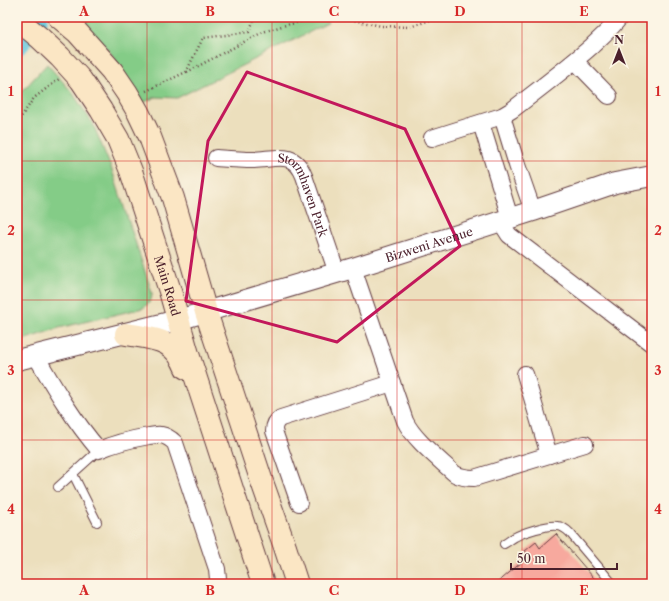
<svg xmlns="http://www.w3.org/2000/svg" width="669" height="601" font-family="'Libre Caslon Text',serif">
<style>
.green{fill:#84cc87;stroke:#677659}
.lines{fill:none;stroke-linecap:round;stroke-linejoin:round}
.river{stroke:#60c6dd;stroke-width:25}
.building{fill:#f7a99e}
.service-casing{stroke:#623c41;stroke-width:10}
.minor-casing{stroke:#623c41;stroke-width:18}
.tertiary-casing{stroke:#623c41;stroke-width:22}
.secondary-casing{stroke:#623c41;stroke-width:24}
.path{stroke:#623c41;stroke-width:2.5;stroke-dasharray:1 3;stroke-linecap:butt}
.service{stroke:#fff;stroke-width:8}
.minor{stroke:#fff;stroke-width:16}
.tertiary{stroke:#fff;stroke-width:20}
.secondary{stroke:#fbe6c4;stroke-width:22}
.marked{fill:none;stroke:#c2185b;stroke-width:3;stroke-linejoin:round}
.grid{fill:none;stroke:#d62828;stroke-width:1;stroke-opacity:0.55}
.labels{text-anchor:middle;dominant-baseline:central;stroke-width:3;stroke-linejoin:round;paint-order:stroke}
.street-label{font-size:12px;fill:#4a1f2b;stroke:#fcf5e5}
.neatline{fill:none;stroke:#d62828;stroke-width:1.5}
.grid-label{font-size:13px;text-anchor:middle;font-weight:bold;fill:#d62828}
</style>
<rect width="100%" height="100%" fill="#fcf5e5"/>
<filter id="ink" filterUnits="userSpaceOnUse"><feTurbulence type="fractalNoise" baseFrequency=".025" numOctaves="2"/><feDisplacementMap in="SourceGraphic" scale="8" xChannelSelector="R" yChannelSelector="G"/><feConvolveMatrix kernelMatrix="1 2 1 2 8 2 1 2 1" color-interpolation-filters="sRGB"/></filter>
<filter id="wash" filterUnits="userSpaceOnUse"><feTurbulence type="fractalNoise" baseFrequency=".012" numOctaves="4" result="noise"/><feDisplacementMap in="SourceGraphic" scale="16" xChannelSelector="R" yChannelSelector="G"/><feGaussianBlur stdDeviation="0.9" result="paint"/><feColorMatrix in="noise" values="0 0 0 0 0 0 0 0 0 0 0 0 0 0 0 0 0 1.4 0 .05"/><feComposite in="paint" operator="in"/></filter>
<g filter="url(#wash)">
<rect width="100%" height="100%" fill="#ecdfbd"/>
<g class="green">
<path d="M 74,17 L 326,17 L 328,23 L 177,98 L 156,97 L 142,103 L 112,55 L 99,40 L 84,26 Z"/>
<path d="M 47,64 L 72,92 L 93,124 L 112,170 L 152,293 C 152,300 149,304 143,308 L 59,328 L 17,342 L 17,97 Z"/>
</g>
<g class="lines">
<path class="river" d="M 17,43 L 36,17"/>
</g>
<g id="blocks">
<path class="building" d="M 556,534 L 599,584 L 496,584 L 529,556 L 525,551 L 536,542 L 540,548 Z"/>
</g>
</g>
<g filter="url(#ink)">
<use href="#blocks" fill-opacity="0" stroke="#623c41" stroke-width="1"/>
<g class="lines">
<defs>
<g id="service">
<path d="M 73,474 L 97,522"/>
<path d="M 58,487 L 99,450"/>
<path d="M 504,544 C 508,542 511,539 515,537 C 522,533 549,524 557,526 C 562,526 566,529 570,533 L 613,584"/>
</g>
<g id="minor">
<path d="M 575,61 L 609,96"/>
<path d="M 502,116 L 517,165 L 533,211"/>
<path d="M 481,123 L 510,218"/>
<path d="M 432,138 L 502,116 L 512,110 C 539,89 566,69 592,46 C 601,37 612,28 620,17"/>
<path id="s1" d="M 216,158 C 229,159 241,160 254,160 C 276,159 294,150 304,176 L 337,273"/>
<path d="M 500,221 L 509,235 L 652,344"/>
<path d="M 353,268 L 405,421 C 414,440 439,459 455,474 C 461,477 466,478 474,478 L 585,444"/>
<path d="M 36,356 C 55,389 74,421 99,450 C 115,443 132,439 149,436 C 153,436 157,434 161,435 C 167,436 171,439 175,443 L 217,569 L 218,579 L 217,584"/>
<path d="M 525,374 L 549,455"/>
<path d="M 299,503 L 274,431 C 274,424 276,421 281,418 L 392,383"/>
</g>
<g id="tertiary">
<path id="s2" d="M 17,360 L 178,320 L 353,268 L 533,211 L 615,183 L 652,176"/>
</g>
<g id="secondary">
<path d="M 59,17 L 77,32 L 112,71 L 127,93 L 138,112 L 150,137 L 173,198 L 206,312 L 261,479 L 285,547 L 297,584"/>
<path id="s3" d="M 17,19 L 40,38 L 60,57 L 81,80 L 101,110 L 118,139 L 131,171 L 170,291 L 187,351 L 263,584"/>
<path d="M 126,334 C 154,339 174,338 186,368"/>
</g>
</defs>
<use href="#service" class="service-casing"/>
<use href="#minor" class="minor-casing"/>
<use href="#tertiary" class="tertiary-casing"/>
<use href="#secondary" class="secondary-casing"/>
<g class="path">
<path d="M 339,17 L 381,26 L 410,27 L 439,17"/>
<path d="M 187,72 L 263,32 L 282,26 L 299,22 L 314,17"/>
<path d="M 146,91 L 186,72 L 203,38 L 249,32 L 255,17"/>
<path d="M 17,123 L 34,98 L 59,79"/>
</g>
<use href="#service" class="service"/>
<use href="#minor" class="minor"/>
<use href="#tertiary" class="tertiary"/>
<use href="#secondary" class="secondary"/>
</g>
</g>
<path class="marked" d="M 247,72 L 405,129 L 460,246 L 337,342 L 186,301 L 208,141 Z"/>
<path class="grid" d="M 147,17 L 147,584M 272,17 L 272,584M 397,17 L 397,584M 522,17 L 522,584M 17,161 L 652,161M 17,300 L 652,300M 17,440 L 652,440"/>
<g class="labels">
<g class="street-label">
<text stroke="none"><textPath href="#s1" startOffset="111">Stormhaven Park</textPath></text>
<text stroke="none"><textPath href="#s2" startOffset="428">Bizweni Avenue</textPath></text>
<text stroke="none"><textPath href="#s3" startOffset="313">Main Road</textPath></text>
</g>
</g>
<rect width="669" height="601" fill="none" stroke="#fcf5e5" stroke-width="44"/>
<g transform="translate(619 50)" stroke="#fcf5e5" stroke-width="3" paint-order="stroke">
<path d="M0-3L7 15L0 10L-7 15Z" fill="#4a1f2b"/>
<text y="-6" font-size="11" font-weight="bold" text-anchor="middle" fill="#4a1f2b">N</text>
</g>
<path d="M511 563v6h106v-6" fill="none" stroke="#4a1f2b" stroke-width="2"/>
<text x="517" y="563" font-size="12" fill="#4a1f2b" stroke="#fcf5e5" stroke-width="3" paint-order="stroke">50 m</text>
<rect x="22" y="22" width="625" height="557" class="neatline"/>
<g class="grid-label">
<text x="84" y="16">A</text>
<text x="210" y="16">B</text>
<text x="334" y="16">C</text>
<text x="460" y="16">D</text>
<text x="584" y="16">E</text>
<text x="11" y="96">1</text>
<text x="658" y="96">1</text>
<text x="11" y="235">2</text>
<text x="658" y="235">2</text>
<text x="11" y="375">3</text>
<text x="658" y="375">3</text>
<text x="11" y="514">4</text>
<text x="658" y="514">4</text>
<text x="84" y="595">A</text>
<text x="210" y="595">B</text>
<text x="334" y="595">C</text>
<text x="460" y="595">D</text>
<text x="584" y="595">E</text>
</g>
</svg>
